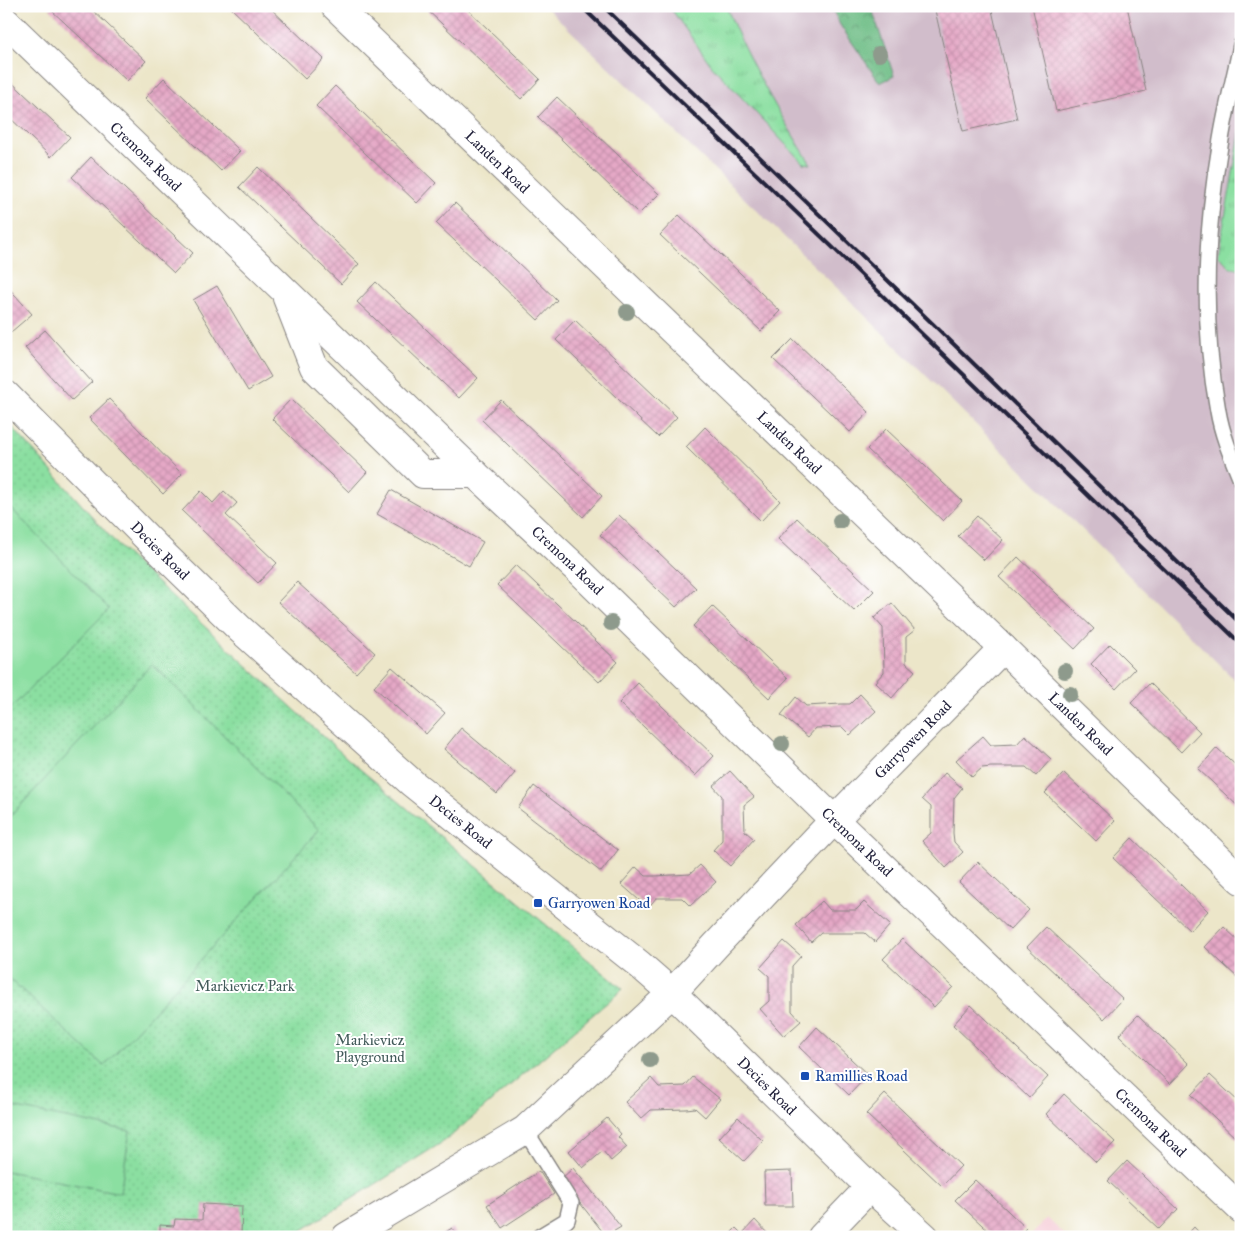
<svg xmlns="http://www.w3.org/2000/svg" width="1247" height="1243" font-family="'IM FELL Great Primer',serif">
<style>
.built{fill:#f6cfd9}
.industrial{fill:#d1bdcb}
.grass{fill:url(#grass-tufts);stroke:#56806e}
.forest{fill:url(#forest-crowns);stroke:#497061}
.park{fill:url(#park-dots);stroke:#56806e}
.garden{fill:#8bdfa1;stroke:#56806e}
.building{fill:url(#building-cross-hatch)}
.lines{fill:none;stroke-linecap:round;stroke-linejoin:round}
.lane-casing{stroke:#878482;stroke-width:18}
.street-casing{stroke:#878482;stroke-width:30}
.lane{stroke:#fff;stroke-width:15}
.street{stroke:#fff;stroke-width:28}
.rail{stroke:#22223b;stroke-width:4}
.tree{fill:#8e9a8c}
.transit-dot{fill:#1a4fb4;stroke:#fff;stroke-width:2}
.labels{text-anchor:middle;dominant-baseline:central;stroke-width:4;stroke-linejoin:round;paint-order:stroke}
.street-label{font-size:15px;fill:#22223b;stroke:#fff}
.transit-label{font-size:15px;fill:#164399;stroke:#fff;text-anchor:start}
.park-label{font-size:15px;fill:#425b5a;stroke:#fff}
</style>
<defs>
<pattern id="grass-tufts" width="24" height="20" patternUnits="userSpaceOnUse" patternTransform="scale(1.25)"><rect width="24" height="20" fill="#8bdfa1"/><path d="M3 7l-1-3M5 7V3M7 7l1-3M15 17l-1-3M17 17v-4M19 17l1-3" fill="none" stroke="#78bf8c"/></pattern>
<pattern id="forest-crowns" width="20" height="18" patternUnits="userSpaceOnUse" patternTransform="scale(1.25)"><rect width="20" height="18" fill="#70be87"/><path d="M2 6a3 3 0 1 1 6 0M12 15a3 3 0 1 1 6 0" fill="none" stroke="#5c9a70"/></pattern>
<pattern id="park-dots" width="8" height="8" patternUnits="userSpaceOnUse" patternTransform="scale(1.25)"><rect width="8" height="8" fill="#8bdfa1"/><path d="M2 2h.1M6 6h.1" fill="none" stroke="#78bf8c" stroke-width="1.8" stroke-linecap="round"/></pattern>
<pattern id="building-cross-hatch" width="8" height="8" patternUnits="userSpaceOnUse" patternTransform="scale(1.25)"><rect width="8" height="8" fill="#e5a8c6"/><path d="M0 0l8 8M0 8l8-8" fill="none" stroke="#c490ab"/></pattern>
</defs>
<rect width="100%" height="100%" fill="#fff"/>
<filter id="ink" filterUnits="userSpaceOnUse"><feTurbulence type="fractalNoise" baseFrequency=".02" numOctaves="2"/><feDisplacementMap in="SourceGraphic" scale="10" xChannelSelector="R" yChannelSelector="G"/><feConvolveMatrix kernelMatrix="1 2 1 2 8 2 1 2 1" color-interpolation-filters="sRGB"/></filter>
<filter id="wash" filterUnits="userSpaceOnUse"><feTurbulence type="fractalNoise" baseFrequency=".0096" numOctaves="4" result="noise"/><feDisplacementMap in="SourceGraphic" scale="20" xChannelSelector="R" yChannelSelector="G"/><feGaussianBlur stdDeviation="1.12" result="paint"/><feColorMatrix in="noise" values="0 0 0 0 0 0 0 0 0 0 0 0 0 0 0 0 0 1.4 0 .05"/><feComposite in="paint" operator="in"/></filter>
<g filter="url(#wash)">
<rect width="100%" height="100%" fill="#ece6c9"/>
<path class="built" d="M 1047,1218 L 1067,1237 L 1030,1237 Z"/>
<path class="industrial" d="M 545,6 L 1241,6 L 1241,686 L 834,285 Z"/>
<g class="grass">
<path d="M 669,6 L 726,6 C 748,61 779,114 811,164 L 803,163 L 711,65 Z"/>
<path d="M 1241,129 L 1241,270 L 1230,267 L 1218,255 Z"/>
</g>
<path class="forest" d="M 831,6 L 871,6 L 894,76 L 880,83 L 840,25 Z"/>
<path class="park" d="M 6,420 L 123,551 L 348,759 L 623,989 L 446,1140 L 291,1237 L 6,1237 Z"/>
<g class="garden">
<path d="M 6,503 L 109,609 L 6,713 Z"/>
<path d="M 152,664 L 319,830 L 104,1066 L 6,975 L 6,821 Z"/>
<path d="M 12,1107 L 130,1131 L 120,1193 L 6,1171 L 6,1147 Z"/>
</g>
<g id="blocks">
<g class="building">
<path d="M 53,6 L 88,6 L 146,61 L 127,81 L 50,9 Z"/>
<path d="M 229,6 L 268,6 L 324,59 L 305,79 Z"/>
<path d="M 423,6 L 464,6 L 540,79 L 521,99 Z"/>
<path d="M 934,6 L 991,6 L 1017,119 L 963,131 Z"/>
<path d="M 1032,6 L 1127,6 L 1146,91 L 1056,111 Z"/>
<path d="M 6,77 L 70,137 L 51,157 L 6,114 Z"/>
<path d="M 164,78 L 240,151 L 221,171 L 145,98 Z"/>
<path d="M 335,86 L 436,183 L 417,203 L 316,106 Z"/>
<path d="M 557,97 L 659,194 L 639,214 L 538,117 Z"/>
<path d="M 91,157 L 193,253 L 174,273 L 72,177 Z"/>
<path d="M 258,167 L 359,264 L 341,284 L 239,187 Z"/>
<path d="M 455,203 L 557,300 L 538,320 L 436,223 Z"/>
<path d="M 679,215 L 780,311 L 761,331 L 660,235 Z"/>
<path d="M 376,282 L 478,378 L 459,398 L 357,302 Z"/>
<path d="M 6,285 L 32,314 L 11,332 L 6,327 Z"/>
<path d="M 217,286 L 271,377 L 248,391 L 193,300 Z"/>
<path d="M 575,320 L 677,417 L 658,437 L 556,340 Z"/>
<path d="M 45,330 L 92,382 L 72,400 L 25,348 Z"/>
<path d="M 793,339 L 869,412 L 850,432 L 773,359 Z"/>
<path d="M 109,399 L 182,474 L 163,494 L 89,418 Z"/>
<path d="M 291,399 L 367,472 L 349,492 L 272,419 Z"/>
<path d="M 501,400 L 602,496 L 583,517 L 482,420 Z"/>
<path d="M 705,427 L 780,501 L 761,521 L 686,447 Z"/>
<path d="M 886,429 L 962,501 L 943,521 L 867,449 Z"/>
<path d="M 391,490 L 483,542 L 469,566 L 377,514 Z"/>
<path d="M 201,491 L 213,503 L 224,491 L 237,503 L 226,515 L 277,563 L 258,583 L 182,511 Z"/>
<path d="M 619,515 L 696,588 L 676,607 L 600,535 Z"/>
<path d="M 977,516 L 1003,540 L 984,560 L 958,536 Z"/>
<path d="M 797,518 L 874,591 L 854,611 L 778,539 Z"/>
<path d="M 1018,557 L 1094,629 L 1075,649 L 999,577 Z"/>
<path d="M 516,565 L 618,662 L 599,682 L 497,585 Z"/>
<path d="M 297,582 L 375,653 L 356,673 L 278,602 Z"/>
<path d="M 892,603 L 915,630 L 906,637 L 906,663 L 915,671 L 892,698 L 875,682 L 884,672 L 883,628 L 874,618 Z"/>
<path d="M 712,606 L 788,678 L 769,698 L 693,626 Z"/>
<path d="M 1110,644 L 1135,669 L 1116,689 L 1091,664 Z"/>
<path d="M 392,667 L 445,713 L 426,734 L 374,687 Z"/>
<path d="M 638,683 L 714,756 L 695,776 L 619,703 Z"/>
<path d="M 1150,683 L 1200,732 L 1181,752 L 1131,703 Z"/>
<path d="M 860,694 L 876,711 L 850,735 L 842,727 L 816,728 L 808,737 L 781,715 L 796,697 L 806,706 L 841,704 L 850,704 Z"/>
<path d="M 461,728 L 515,773 L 497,794 L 444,749 Z"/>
<path d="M 1025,735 L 1051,759 L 1036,776 L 1026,767 L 991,767 L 982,768 L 972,777 L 956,760 L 983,736 L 991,745 L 1017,744 Z"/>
<path d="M 1217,748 L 1241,770 L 1241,809 L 1198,769 Z"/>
<path d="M 730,771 L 754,797 L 744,805 L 745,831 L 754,839 L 730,866 L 713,850 L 722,840 L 722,796 L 713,786 Z"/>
<path d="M 945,773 L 962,788 L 954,798 L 953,833 L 954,842 L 963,852 L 946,868 L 922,841 L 931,833 L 931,807 L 922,799 Z"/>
<path d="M 1064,773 L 1115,821 L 1096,841 L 1045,793 Z"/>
<path d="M 534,786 L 618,850 L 601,872 L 518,808 Z"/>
<path d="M 1132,838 L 1208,911 L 1190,931 L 1113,858 Z"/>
<path d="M 978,862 L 1029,910 L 1010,930 L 959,882 Z"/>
<path d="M 700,865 L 716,882 L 690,906 L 682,898 L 656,898 L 648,908 L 621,884 L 636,867 L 646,876 L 655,876 L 690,874 Z"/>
<path d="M 822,901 L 830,910 L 856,910 L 864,902 L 890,925 L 875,942 L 865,933 L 821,933 L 811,942 L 796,925 Z"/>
<path d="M 1046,927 L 1123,999 L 1104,1019 L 1027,947 Z"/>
<path d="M 1224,927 L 1241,943 L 1241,981 L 1205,947 Z"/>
<path d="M 902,939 L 953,987 L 934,1007 L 883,959 Z"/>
<path d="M 784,941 L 801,956 L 792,966 L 792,1011 L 801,1021 L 784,1036 L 760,1009 L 769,1001 L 769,976 L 760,968 Z"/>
<path d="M 971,1005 L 1048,1077 L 1029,1098 L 953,1025 Z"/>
<path d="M 1138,1015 L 1189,1064 L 1170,1084 L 1119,1035 Z"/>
<path d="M 817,1027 L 868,1075 L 849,1095 L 799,1047 Z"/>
<path d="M 1210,1075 L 1241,1104 L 1241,1143 L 1191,1095 Z"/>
<path d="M 693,1077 L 720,1099 L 705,1117 L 695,1108 L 686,1109 L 651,1110 L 641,1119 L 625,1102 L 651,1078 L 659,1087 L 685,1086 Z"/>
<path d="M 885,1094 L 961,1166 L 942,1186 L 866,1114 Z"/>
<path d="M 1064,1094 L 1115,1142 L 1096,1162 L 1046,1114 Z"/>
<path d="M 738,1117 L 763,1141 L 744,1161 L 719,1138 Z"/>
<path d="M 607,1118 L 621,1134 L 618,1137 L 627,1147 L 611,1161 L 603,1151 L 583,1168 L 569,1151 Z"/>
<path d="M 1127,1161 L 1178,1209 L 1159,1229 L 1108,1181 Z"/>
<path d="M 573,1168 L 621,1227 L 606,1236 L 561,1179 Z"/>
<path d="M 539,1171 L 554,1194 L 502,1228 L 487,1205 Z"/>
<path d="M 792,1171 L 793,1206 L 765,1206 L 764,1172 Z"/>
<path d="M 975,1180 L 1026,1228 L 1018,1237 L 995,1237 L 955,1200 Z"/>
<path d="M 203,1204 L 242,1206 L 241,1235 L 206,1233 L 206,1237 L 160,1237 L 160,1225 L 174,1226 L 175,1219 L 202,1220 Z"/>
<path d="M 755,1220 L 768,1234 L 765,1237 L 727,1237 L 736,1228 L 742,1234 Z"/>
<path d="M 1194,1227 L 1203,1237 L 1185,1237 Z"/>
<path d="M 452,1228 L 458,1237 L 438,1237 Z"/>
</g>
</g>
</g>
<g filter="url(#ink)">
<use href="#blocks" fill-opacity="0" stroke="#878482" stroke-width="1"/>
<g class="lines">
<defs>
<g id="lane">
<path d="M 1241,45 C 1234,79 1225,112 1220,146 C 1205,233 1202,325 1218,411 C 1222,435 1232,458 1241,480"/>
<path d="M 525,1130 L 571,1203 L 567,1220 L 539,1237"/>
</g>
<g id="street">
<path id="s1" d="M 335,6 L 1003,648 L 1241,880"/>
<path id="s2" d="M 6,22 L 475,474 L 577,569 L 834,820 L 1241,1209"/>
<path d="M 287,298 L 314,367 L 423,474 L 475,474"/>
<path id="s3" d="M 6,395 L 157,548 L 240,629 L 412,783 L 640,965 L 672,993 L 870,1187 L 925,1237"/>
<path id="s4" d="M 346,1237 L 525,1130 L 672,993 L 716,945 L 834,820 L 1003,648"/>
<path d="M 822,1237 L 870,1187"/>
</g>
</defs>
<use href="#lane" class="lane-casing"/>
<use href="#street" class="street-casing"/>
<use href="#lane" class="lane"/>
<use href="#street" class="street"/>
<g class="rail">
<path d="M 581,6 L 850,264 L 1241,644"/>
<path d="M 603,6 L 934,325 L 1241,624"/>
</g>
</g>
<g class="tree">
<circle cx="879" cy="54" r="8"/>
<circle cx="627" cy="312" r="8"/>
<circle cx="840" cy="521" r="8"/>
<circle cx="611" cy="623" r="8"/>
<circle cx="1065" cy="671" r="8"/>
<circle cx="1070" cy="694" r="8"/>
<circle cx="782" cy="744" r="8"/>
<circle cx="650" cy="1060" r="8"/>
</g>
</g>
<g class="transit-dot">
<rect x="533" y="898" width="10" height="10" rx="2.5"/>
<rect x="800" y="1071" width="10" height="10" rx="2.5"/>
</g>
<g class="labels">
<g class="street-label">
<text stroke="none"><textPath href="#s2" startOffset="194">Cremona Road</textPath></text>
<text stroke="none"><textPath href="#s1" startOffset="225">Landen Road</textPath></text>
<text stroke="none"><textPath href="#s1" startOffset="630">Landen Road</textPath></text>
<text stroke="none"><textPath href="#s3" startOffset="219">Decies Road</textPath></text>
<text stroke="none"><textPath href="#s2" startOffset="778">Cremona Road</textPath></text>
<text stroke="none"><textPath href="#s1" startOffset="1035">Landen Road</textPath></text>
<text stroke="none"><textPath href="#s4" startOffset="759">Garryowen Road</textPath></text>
<text stroke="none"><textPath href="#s3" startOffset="624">Decies Road</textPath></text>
<text stroke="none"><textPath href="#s2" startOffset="1182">Cremona Road</textPath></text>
<text stroke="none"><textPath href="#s3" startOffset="1029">Decies Road</textPath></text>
<text stroke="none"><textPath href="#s2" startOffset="1588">Cremona Road</textPath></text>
</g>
<g class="transit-label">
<text x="548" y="903">Garryowen Road</text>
<text x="815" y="1076">Ramillies Road</text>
</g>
<g class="park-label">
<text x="245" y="986">Markievicz Park</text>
<text x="370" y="1040">Markievicz<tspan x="370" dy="17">Playground</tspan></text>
</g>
</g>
<rect width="1247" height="1243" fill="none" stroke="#fff" stroke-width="25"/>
</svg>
